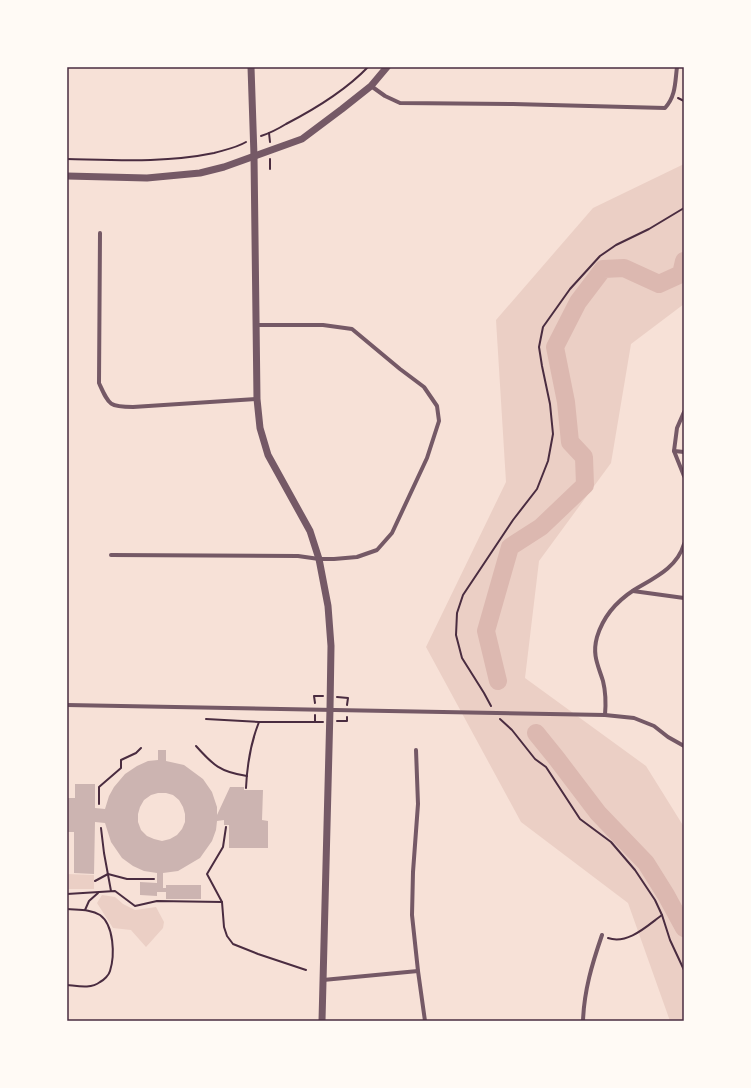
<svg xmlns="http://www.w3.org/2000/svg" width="751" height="1088" font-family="Literata,serif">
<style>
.green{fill:#ebcfc5}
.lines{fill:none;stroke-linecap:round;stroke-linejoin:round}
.river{stroke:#dcb8b0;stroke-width:18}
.building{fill:#ccb4b1;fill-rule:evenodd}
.path{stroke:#4a2c40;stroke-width:2}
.minor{stroke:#755966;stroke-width:4}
.tertiary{stroke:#755966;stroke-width:7}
.neatline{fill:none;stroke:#4a2c40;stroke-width:1.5}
</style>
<rect width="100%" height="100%" fill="#f7e1d7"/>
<g class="green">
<path d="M 684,164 L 684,304 L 631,344 L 611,463 L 539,561 L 525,678 L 646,766 L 684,827 L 684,1021 L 670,1021 L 628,903 L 521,822 L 426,647 L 506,482 L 496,320 L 593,208 Z"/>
<path d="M 67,874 L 94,875 L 94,889 L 67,889 Z"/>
<path d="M 102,895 L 115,897 L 123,904 L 135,910 L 156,907 L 164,922 L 163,928 L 146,947 L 131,930 L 113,928 L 97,903 Z"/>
</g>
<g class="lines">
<g class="river">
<path d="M 498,681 L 486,631 L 510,547 L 541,527 L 585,485 L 584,457 L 570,442 L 566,402 L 555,347 L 578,302 L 603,269 L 624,268 L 659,284 L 681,274 L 684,261"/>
<path d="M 536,733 L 557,759 L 598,813 L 646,863 L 666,895 L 684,928"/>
</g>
</g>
<path class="building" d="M 158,750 L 166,750 L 166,761 L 184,765 L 203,779 L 212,792 L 217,807 L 217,815 L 230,787 L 244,787 L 244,790 L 263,790 L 262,820 L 268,821 L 268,848 L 229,848 L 229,825 L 224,825 L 224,820 L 217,821 L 216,830 L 212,841 L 200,858 L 178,871 L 163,873 L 163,888 L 166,888 L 166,885 L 201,885 L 201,899 L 166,899 L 166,892 L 157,892 L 157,896 L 140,895 L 140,882 L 157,883 L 157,873 L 144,871 L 133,866 L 122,858 L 111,842 L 105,823 L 95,822 L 94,874 L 74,873 L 74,832 L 67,832 L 67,798 L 75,798 L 75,784 L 95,784 L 95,808 L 105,809 L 109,796 L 114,787 L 125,774 L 137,766 L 148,761 L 158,760 ZM 158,793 L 166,793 L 173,795 L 179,800 L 183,807 L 185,814 L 185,822 L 182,829 L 177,835 L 170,839 L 162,841 L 154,839 L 147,836 L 141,830 L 138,822 L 138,814 L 140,807 L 144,800 L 151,795 Z"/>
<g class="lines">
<g class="path">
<path d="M 678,98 L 684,101"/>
<path d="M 269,133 L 270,142"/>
<path d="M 261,136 C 270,133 278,129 286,124 C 315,109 345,91 368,67"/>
<path d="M 67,159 C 116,160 166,163 214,153 C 224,150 236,148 246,142"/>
<path d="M 270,159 L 270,169"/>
<path d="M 337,697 L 348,698 L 347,705"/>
<path d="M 315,703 L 314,696 L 323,696"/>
<path d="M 491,706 L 484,693 L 462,658 L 456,635 L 457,613 L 463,595 L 513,520 L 537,489 L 548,461 L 553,434 L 550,404 L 542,366 L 539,347 L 543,327 L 570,289 L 600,256 L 616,245 L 649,229 L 684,208"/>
<path d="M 315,715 L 315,722"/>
<path d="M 206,719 L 259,722 L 323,722"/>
<path d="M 500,719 L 512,730 L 535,759 L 546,767 L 580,819 L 611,842 L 635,870 L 655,900 L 662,915 L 670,940 L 684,970"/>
<path d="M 337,721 L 347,721 L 347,717"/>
<path d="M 196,746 C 213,765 220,772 247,776"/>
<path d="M 246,788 C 247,766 251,742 259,722"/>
<path d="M 99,804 L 99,787 L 121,768 L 121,760 L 136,753 L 141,748"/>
<path d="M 101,828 L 104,853 L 111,891"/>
<path d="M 95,881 L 108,874 L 127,879 L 154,879"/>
<path d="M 67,894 L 115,891 L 135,906 L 157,901 L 222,902 L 207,874 L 223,847 L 226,827"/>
<path d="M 222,902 L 224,927 L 227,936 L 233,944 L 258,954 L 306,970"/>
<path d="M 67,909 C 78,910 91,909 100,915 C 114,925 115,955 110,971 C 109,975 104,980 100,982 C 91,989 78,986 67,985"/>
<path d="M 85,910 L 89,901 L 98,893"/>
<path d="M 608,938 C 628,945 648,925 662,915"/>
</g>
<g class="minor">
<path d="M 371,86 L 385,96 L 400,103 L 513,104 L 665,108 C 676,96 675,82 677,67"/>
<path d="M 100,233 L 99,383 C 109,405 109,407 133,407 L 257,399"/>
<path d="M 684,412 L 677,428 L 674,451 L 684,476"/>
<path d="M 674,451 L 684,452"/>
<path d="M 111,555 L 298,556 L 319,559 L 334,559 L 357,557 L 377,550 L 392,533 L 427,458 L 439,421 L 437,406 L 424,387 L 400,369 L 352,329 L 323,325 L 257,325"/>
<path d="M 633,591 L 684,598"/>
<path d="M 67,705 L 605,715 L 634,718 L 654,726 L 668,737 L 684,746"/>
<path d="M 605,715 C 606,703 606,693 603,681 C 598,665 592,655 597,637 C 603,617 617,601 634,590 C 654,578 677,568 684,544"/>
<path d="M 416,750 L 418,804 L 413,872 L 412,915 L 418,971 L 425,1021"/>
<path d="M 323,980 L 418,971"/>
<path d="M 583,1021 C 584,991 592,964 602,935"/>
</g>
<g class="tertiary">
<path d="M 251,67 L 254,156 L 257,399 L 260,428 L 268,455 L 310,531 L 319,559 L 328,606 L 331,646 L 330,709 L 322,1021"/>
<path d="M 67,176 L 147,178 L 200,173 L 224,167 L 302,139 L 342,109 L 371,86 L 387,67"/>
</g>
</g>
<rect width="751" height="1088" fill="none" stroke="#fffaf5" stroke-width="136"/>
<rect x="68" y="68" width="615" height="952" class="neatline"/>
</svg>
